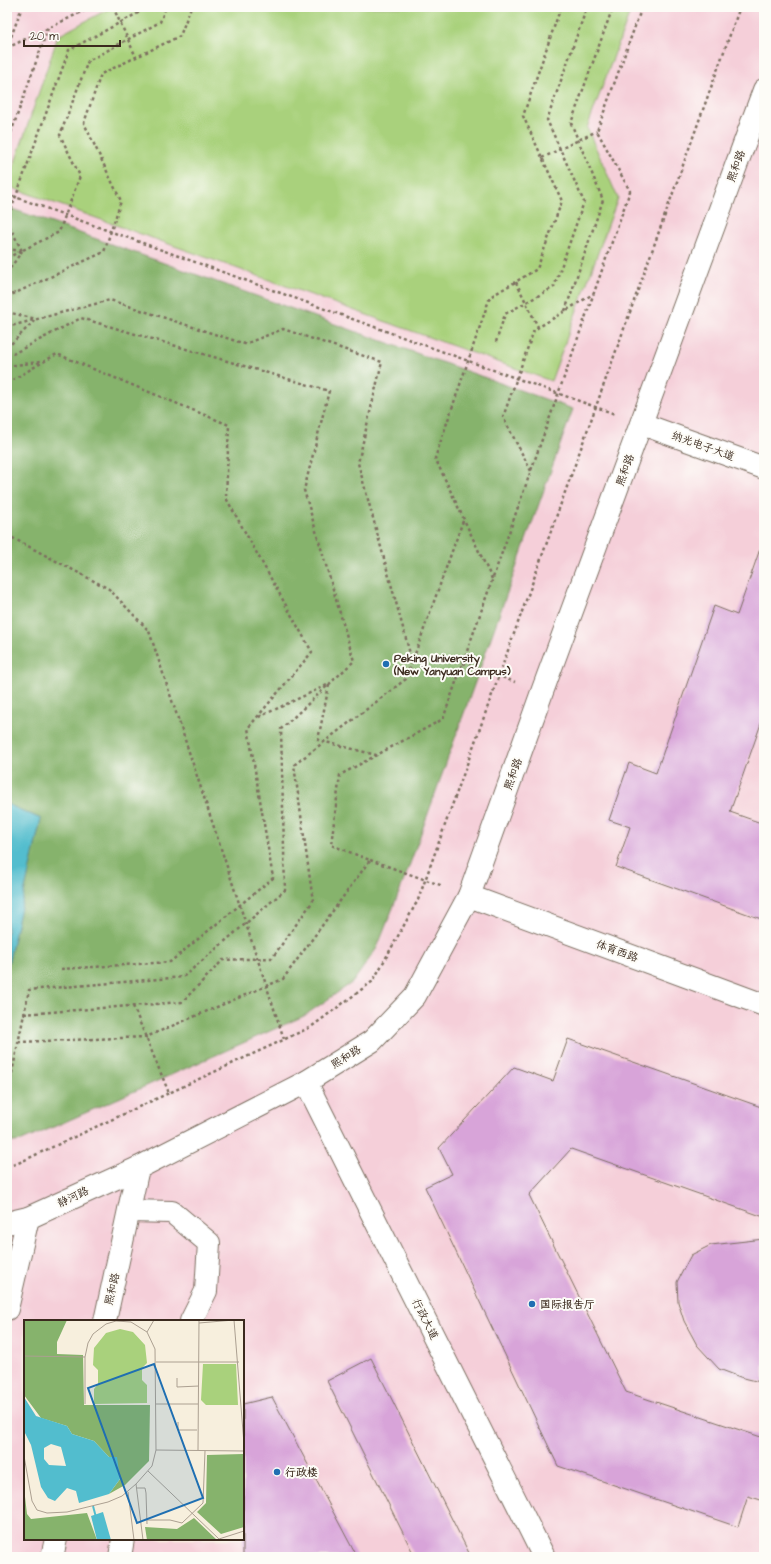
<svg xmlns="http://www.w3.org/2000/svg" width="771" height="1564" font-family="'Architects Daughter','LXGW WenKai TC',sans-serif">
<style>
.built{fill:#f5cfd9;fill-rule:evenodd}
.green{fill:#a9d17c;stroke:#727e4d}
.forest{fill:#86b36c;stroke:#606e45}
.water{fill:#52bdce;stroke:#467476}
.building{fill:#d8a4d9}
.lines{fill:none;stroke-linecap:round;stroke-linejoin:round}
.street-casing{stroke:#7d6f61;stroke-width:24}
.path{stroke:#7d6f61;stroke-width:2.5;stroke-dasharray:3 3;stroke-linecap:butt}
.street{stroke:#fff;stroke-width:22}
.poi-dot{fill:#1f6fb2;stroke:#fdfcf7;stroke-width:1.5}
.labels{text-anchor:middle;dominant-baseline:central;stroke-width:4;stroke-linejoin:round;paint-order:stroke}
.street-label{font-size:11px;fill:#3b2a1e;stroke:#fdfcf7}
.poi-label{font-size:11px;font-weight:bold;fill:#3b2a1e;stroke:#fdfcf7;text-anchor:start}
.inset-river{fill:none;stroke:#52bdce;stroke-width:2}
.inset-road{fill:none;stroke:#aca091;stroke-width:1}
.view{fill:#1f6fb2;fill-opacity:0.15;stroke:#1f6fb2;stroke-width:2}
.inset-edge{fill:none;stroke:#3b2a1e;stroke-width:2}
</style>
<rect width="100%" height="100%" fill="#fdfcf7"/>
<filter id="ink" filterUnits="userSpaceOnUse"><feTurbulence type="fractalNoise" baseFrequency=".025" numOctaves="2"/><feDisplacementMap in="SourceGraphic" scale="8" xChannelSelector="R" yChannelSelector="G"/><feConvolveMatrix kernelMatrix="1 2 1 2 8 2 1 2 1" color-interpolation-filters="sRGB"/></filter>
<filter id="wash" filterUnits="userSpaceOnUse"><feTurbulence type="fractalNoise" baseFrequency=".012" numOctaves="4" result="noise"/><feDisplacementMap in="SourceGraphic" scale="16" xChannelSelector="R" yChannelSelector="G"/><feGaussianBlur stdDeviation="0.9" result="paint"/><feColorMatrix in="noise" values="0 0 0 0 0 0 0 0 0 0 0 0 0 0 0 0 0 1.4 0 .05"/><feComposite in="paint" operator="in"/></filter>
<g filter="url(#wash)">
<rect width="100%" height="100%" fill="#f7efdd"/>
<path class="built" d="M 7,7 L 764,7 L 764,1557 L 7,1557 ZM 25,1321 L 243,1321 L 243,1539 L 25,1539 Z"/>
<path class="green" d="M 112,7 L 632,7 L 587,128 L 618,198 L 551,381 L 7,186 L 58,36 Z"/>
<path class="forest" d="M 7,207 L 573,409 L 406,875 L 377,948 L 353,982 L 304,1016 L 22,1141 L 7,1143 L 7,969 L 41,819 L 7,804 Z"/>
<path class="water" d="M 7,804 L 41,819 L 7,969 Z"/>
<g id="blocks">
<g class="building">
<path d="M 760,549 L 764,550 L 764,715 L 730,812 L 764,824 L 764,920 L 616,867 L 630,827 L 609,820 L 629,763 L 656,773 L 714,606 L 737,615 Z"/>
<path d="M 568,1039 L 764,1108 L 764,1217 L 571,1149 L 529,1195 L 626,1392 L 764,1438 L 764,1501 L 748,1496 L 738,1527 L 558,1466 L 425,1187 L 452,1174 L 439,1148 L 514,1067 L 553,1081 Z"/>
<path d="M 764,1239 L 764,1383 L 740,1377 L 719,1369 L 697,1345 L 684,1321 L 678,1302 L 677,1282 L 691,1255 L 711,1245 Z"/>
<path d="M 371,1358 L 471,1557 L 415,1557 L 327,1381 Z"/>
<path d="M 272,1397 L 357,1557 L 243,1557 L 243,1404 Z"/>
</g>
</g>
</g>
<g filter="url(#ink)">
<use href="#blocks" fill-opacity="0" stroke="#7d6f61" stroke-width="1"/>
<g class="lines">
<defs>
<g id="street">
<path d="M 642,424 L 764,468"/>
<path d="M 469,896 L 764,1005"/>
<path d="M 306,1082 L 544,1557"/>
<path d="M 129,1211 L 172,1212 L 209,1243 L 206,1291 L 191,1321"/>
<path d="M 7,1223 L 28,1218 L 138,1168 L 306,1082 L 372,1041 L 415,996 L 469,896 L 542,692 L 764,90"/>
<path d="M 7,1309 L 28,1218"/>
<path d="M 105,1321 L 138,1168"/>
<path d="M 52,1557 L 56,1539"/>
<path d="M 120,1557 L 123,1539"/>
</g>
</defs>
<use href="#street" class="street-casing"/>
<g class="path">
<path d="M 113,7 L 136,57"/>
<path d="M 7,48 L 92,7"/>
<path d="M 7,48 L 22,7"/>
<path d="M 7,144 L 48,28"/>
<path d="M 542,158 L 597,131"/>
<path d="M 7,194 L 615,414"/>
<path d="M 7,221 L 69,50 L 138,13 L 140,7"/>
<path d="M 7,221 L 22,251"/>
<path d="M 7,249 L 21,251"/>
<path d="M 7,258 L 59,232 L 80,176 L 60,135 L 88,61 L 160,22 L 166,7"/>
<path d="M 7,273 L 22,251"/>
<path d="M 516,282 L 538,327"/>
<path d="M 7,297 L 104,252 L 121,201 L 84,123 L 101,74 L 180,36 L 191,7"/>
<path d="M 565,311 L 603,200 L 571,123 L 613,7"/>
<path d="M 7,312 L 36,319"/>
<path d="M 7,327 L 110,300 L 245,344 L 283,329 L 382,362 L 358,463 L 412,661"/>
<path d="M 496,342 L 505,314 L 554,287 L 584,202 L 547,120 L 587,7"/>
<path d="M 7,348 L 36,319"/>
<path d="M 7,357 L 81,318 L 329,391 L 304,490 L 354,661 L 281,729 L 285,890 L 183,977 L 29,990 L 7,1097"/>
<path d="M 7,366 L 40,362"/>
<path d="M 7,383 L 57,354 L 229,425 L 226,498 L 312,652 L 248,728 L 273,878 L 170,962 L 61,969"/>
<path d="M 531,471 L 503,417 L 534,330 L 593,294"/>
<path d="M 7,535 L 109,589 L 149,631 L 284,1039"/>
<path d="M 492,579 L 435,458 L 490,297 L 537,269 L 562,201 L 523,116 L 561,7"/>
<path d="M 463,663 L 515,682"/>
<path d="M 329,685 L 318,740 L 376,755"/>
<path d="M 259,717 L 327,685"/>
<path d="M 370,860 L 443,886"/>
<path d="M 133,1006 L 169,1093"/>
<path d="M 24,1014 L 182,1002 L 223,960 L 272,958 L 313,901 L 294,765 L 406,679 L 464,518"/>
<path d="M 18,1042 L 146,1037 L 283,979 L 370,860 L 331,845 L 340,775 L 443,719 L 630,191 L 597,131 L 642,7"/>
<path d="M 7,1166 L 16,1164 L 311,1027 L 373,981 L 418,900 L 740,7"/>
</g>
<use href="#street" class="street"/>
</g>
</g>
<g class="poi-dot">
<circle cx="386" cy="664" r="4"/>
<circle cx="532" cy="1304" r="4"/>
<circle cx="277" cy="1472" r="4"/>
</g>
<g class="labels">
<g class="street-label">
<text transform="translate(736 166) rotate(-70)">熙和路</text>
<text transform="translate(703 446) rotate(20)">纳光电子大道</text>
<text transform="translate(625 470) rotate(-70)">熙和路</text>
<text transform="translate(513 774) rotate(-70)">熙和路</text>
<text transform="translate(617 951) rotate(20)">体育西路</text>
<text transform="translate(346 1057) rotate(-32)">熙和路</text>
<text transform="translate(73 1197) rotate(-25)">静河路</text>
<text transform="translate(112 1289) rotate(-77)">熙和路</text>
<text transform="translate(425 1319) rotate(63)">行政大道</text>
</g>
<g class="poi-label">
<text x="394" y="658">Peking University<tspan x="394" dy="13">(New Yanyuan Campus)</tspan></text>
<text x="540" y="1304">国际报告厅</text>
<text x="285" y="1472">行政楼</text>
</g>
</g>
<g transform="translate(24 1320)">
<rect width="220" height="220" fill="#f7efdd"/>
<path d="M 96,9 L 109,12 L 121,25 L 123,43 L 118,48 L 118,60 L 123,65 L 123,83 L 70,84 L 70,69 L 74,64 L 74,50 L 69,45 L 70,28 L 82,13 ZM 179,44 L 212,44 L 214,85 L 182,85 L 177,80 Z" fill="#a9d17c"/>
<path d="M 0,0 L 43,0 L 33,22 L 33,34 L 59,35 L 60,85 L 126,85 L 125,141 L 101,165 L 85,174 L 96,159 L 85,137 L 70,121 L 48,114 L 43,106 L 17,98 L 0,75 ZM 219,134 L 220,207 L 197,214 L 173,192 L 182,183 L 183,135 ZM 0,168 L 3,194 L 7,199 L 63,193 L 73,220 L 0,220 ZM 170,198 L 193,220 L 123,220 L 121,207 L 153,209 Z" fill="#86b36c"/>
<path d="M 0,77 L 12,96 L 43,106 L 48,114 L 70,121 L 85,137 L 93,137 L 96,159 L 85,174 L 55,183 L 52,171 L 43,168 L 31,181 L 24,178 L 17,167 L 7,125 L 0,111 ZM 27,124 L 37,127 L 42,146 L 25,145 L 20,139 L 20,128 ZM 79,192 L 87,220 L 73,220 L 67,196 Z" fill="#52bdce" fill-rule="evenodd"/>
<path class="inset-river" d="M 69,186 L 73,201"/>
<path class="inset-road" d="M 210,0 L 220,124M 175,3 L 210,0M 0,36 L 61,37M 132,42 L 215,42M 153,58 L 153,67 L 175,66M 61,84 L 61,37 L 64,23 L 69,14 L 82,4 L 92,1 L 107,2 L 123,12M 132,84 L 174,84M 154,102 L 154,110 L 173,110M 132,130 L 220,131M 174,130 L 175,0M 0,136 L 8,181 L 13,190 L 23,193 L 43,192 L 84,182 L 98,176 L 112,164 L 128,146 L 132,130 L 131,29 L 123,12 L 130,0M 124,151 L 195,219M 112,164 L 119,220M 113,168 L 121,168 L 122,173 L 123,204M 104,172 L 110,220M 123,200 L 146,200 L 158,203 L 179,183 L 181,131M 195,219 L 220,211"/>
<path class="view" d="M 130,44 L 179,178 L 113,203 L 64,68 Z"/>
<rect width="220" height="220" class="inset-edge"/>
</g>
<rect width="771" height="1564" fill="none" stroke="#fdfcf7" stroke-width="24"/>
<path d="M24 40v6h96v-6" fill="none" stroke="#3b2a1e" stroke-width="2"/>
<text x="30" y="40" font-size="12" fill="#3b2a1e" stroke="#fdfcf7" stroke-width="3" paint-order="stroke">20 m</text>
</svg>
